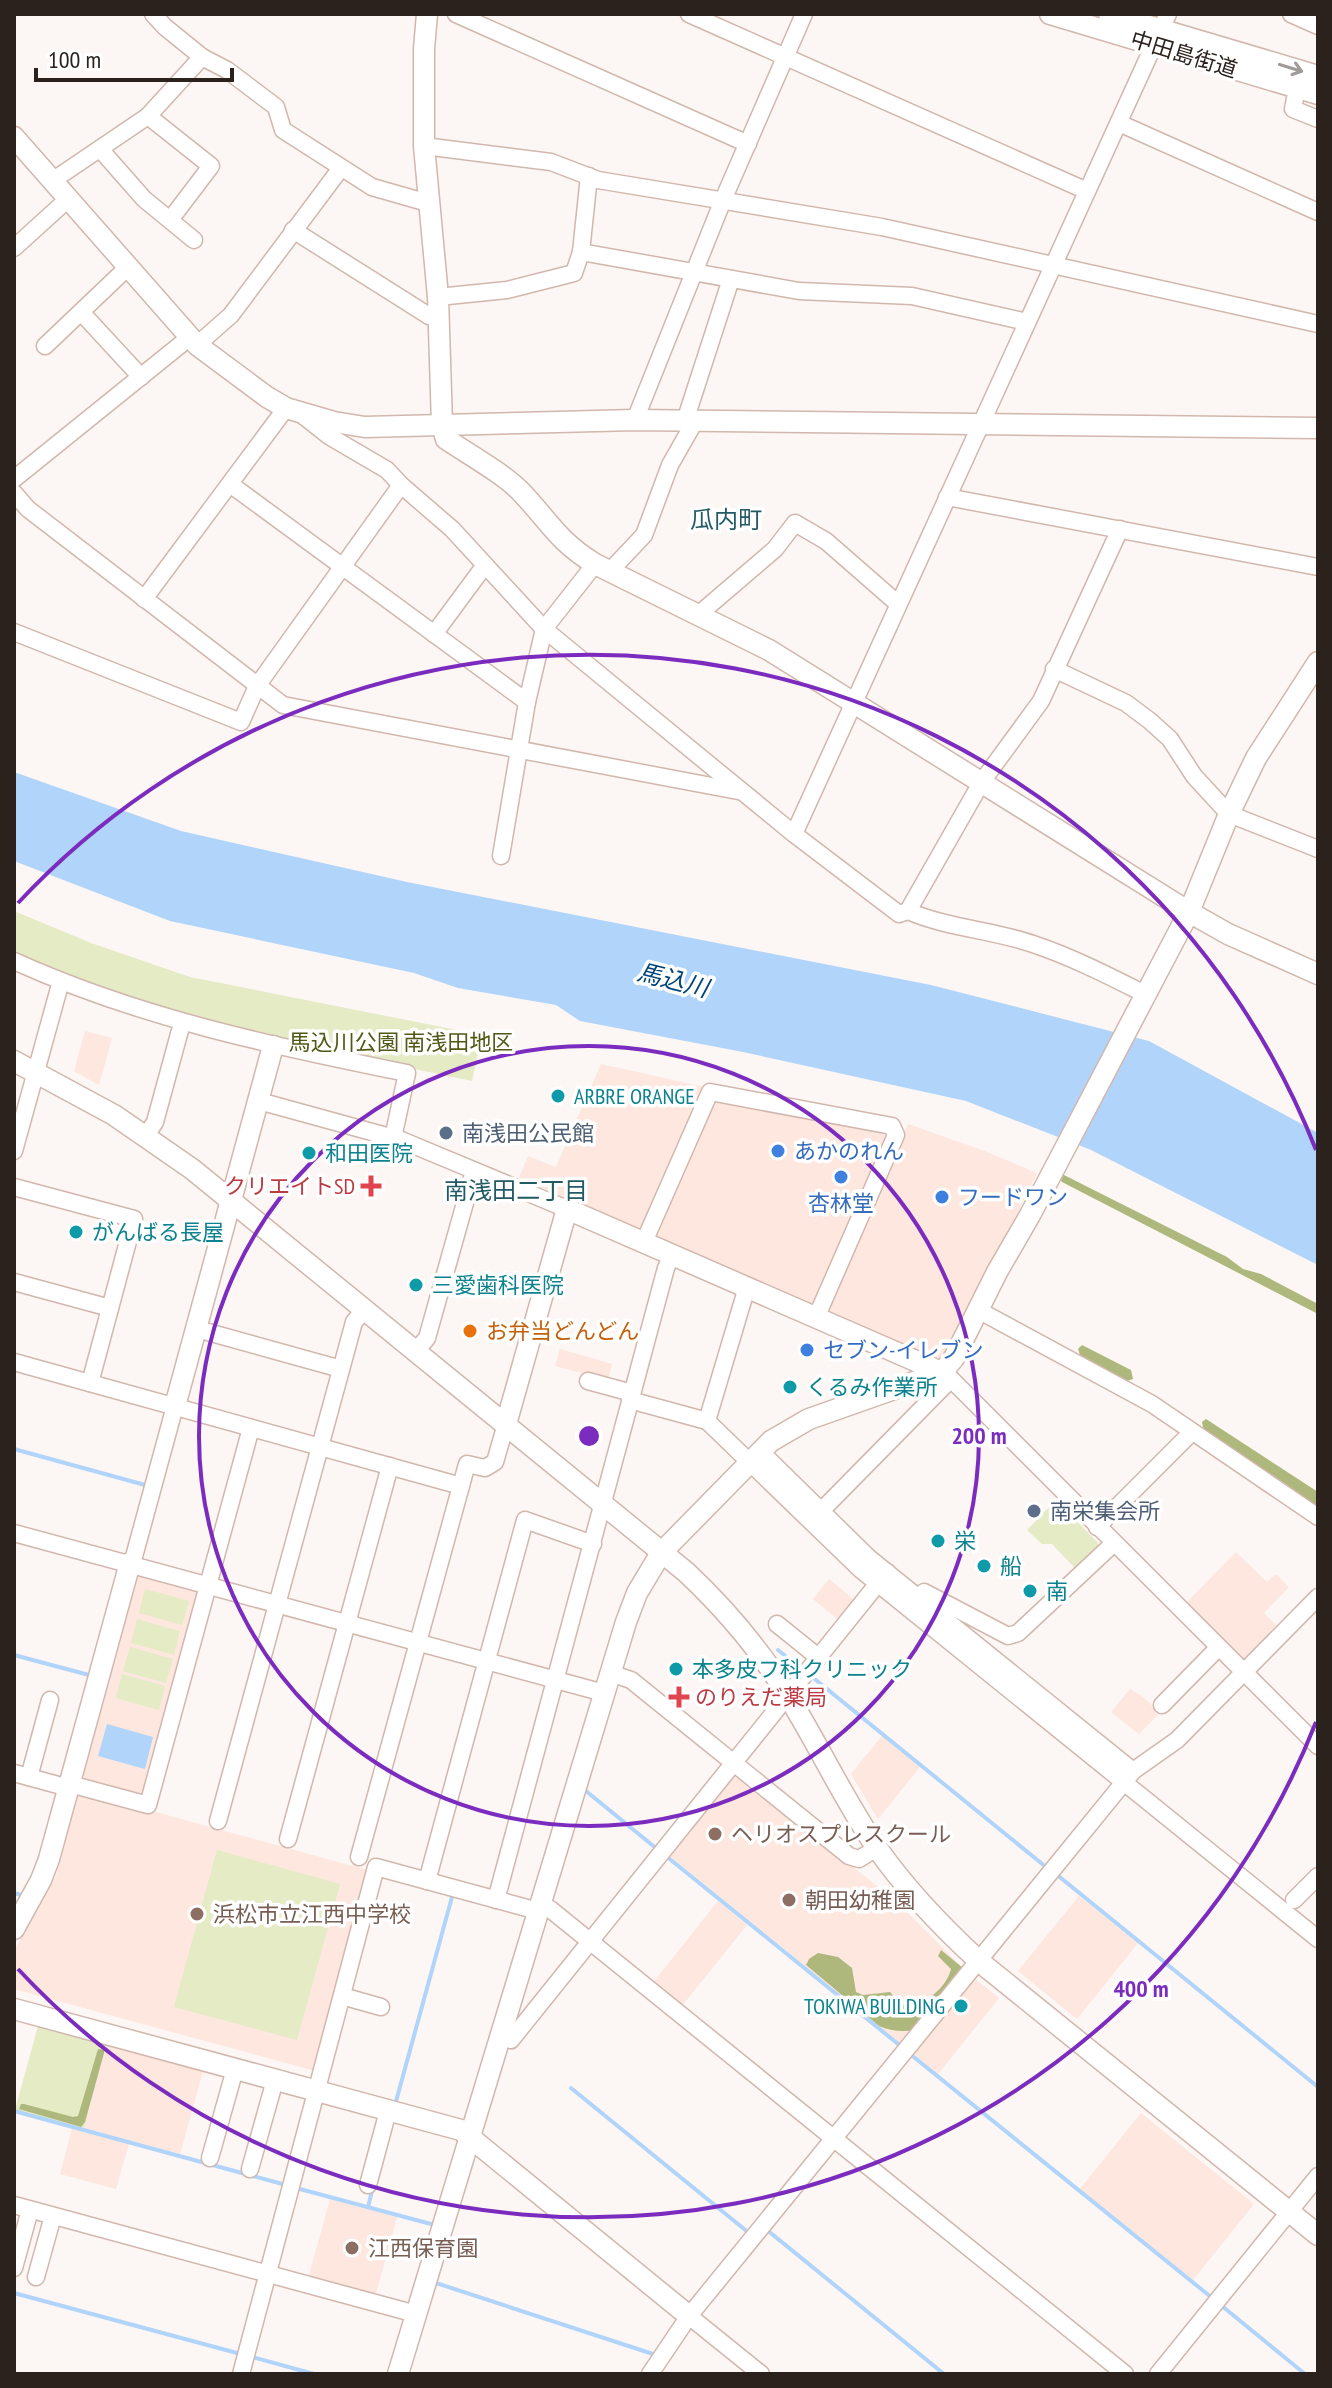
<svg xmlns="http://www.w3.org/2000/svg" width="1332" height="2388" font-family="'PT Sans Narrow','Noto Sans JP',sans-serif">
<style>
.built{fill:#fde7df}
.green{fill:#e4ebc5}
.forest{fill:#aeb87c}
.water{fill:#b1d4fa}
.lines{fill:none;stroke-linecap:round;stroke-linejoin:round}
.stream{stroke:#b1d4fa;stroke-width:4}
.minor-casing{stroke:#d1b7ad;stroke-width:19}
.tertiary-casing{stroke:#d1b7ad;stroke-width:23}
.minor{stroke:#fff;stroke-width:16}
.tertiary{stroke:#fff;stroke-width:20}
.oneway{stroke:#a09b99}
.ring{fill:none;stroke:#7b2cbf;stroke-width:4}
.culture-dot{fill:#0f9aa8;stroke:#fff;stroke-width:3}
.service-dot{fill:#5c6f8a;stroke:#fff;stroke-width:3}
.shop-dot{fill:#3f7fe0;stroke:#fff;stroke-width:3}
.health-dot{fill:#e0444e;stroke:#fff;stroke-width:3}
.food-dot{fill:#e8710a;stroke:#fff;stroke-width:3}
.education-dot{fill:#8d6e63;stroke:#fff;stroke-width:3}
.labels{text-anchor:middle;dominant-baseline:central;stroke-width:7;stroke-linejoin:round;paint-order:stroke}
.street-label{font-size:22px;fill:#2b211d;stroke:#fff}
.park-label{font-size:22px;fill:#525916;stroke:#fff}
.culture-label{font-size:22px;fill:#0d838f;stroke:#fff;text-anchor:start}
.service-label{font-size:22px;fill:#4e5e75;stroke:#fff;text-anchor:start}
.shop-label{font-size:22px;fill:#366cbe;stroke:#fff;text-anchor:start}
.health-label{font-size:22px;fill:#be3a42;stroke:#fff;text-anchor:end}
.food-label{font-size:22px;fill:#c56008;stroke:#fff;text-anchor:start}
.education-label{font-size:22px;fill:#785e54;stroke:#fff;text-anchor:start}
.neighbourhood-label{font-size:24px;fill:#235b65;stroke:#fff}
.water-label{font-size:24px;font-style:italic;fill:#00437a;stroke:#fff}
.centre{fill:#7b2cbf;stroke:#fff;stroke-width:4}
.ring-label{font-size:24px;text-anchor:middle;font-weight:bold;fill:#7b2cbf;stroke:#fff;stroke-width:7;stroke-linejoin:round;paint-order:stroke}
</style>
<rect width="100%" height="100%" fill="#fcf6f4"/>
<g class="built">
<path d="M 85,1031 L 112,1038 L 99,1085 L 74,1071 Z"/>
<path d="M 601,1064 L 705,1087 L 644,1226 L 637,1229 L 519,1178 L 528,1156 L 556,1167 Z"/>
<path d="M 717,1099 L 885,1131 L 889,1138 L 817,1302 L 809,1305 L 658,1239 L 655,1231 L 712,1102 Z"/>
<path d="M 908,1124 L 982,1150 L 1037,1173 L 947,1355 L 933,1359 L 831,1314 L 828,1307 Z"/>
<path d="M 560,1349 L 612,1364 L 608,1380 L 555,1366 Z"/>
<path d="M 1236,1552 L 1267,1582 L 1276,1574 L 1289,1587 L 1264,1613 L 1281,1630 L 1246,1666 L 1184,1605 Z"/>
<path d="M 139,1573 L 199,1589 L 144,1799 L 82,1782 Z"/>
<path d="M 829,1579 L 858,1603 L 842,1623 L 813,1599 Z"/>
<path d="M 1130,1689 L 1143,1697 L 1160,1713 L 1139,1734 L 1111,1712 Z"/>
<path d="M 882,1736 L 920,1767 L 878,1819 L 851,1774 Z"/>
<path d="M 735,1771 L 899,1904 L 967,1972 L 905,2047 L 666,1853 Z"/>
<path d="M 79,1791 L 371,1871 L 319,2072 L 14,1989 L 14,1951 L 56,1876 Z"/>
<path d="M 1079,1896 L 1138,1943 L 1077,2019 L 1018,1971 Z"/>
<path d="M 718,1901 L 747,1925 L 681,2007 L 652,1984 Z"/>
<path d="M 973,1977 L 999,1998 L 938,2074 L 911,2052 Z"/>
<path d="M 106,2045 L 203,2071 L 180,2154 L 84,2128 Z"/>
<path d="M 1141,2113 L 1254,2204 L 1193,2280 L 1080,2189 Z"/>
<path d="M 72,2129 L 129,2144 L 116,2189 L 60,2174 Z"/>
<path d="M 330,2199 L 397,2217 L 375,2297 L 308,2279 Z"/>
</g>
<g class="green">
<path d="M 14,911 L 91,943 L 190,977 L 482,1035 L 472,1081 L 265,1038 L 152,1007 L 14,955 Z"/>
<path d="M 1056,1500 L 1098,1543 L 1098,1547 L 1075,1568 L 1052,1544 L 1042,1544 L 1027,1530 Z"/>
<path d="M 145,1589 L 189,1601 L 182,1625 L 139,1613 Z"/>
<path d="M 137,1619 L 180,1631 L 174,1655 L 131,1643 Z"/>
<path d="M 130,1647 L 173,1659 L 166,1683 L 123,1671 Z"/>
<path d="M 122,1674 L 165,1686 L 159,1710 L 116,1698 Z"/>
<path d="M 217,1850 L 340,1884 L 297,2040 L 174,2007 Z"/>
<path d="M 38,2026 L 106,2045 L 84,2128 L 15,2110 Z"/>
</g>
<g class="forest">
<path d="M 1062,1174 L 1227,1257 L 1243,1269 L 1261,1274 L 1318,1304 L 1318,1314 L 1062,1182 L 1060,1179 Z"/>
<path d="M 1082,1345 L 1131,1370 L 1133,1379 L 1124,1382 L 1081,1358 L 1078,1349 Z"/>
<path d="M 1206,1419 L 1318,1492 L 1318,1509 L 1204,1432 L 1202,1422 Z"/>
<path d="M 941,1950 L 963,1968 L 915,2030 C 903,2032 890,2031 879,2026 L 806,1965 L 809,1959 L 818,1953 L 838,1957 L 852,1968 L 856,1992 L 863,1995 L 890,1992 L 901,2005 C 922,2008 946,1989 951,1969 L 938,1956 Z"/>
<path d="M 98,2049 L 104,2050 L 104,2053 L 85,2122 L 81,2127 L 19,2109 L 21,2104 L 24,2104 L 73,2117 L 78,2116 Z"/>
</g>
<g class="water">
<path d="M 14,772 L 181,831 L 407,882 L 931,985 L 1149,1041 L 1318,1133 L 1318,1265 L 1091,1150 L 966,1101 L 743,1052 L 580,1021 L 556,1005 L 458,988 L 414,973 L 170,921 L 14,861 Z"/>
<path d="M 107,1724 L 153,1737 L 145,1769 L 98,1756 Z"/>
</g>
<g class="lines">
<g class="stream">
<path d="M 14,1449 L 145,1485"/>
<path d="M 778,1650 L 803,1670"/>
<path d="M 14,1655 L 89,1675"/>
<path d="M 811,1676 L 1046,1867"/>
<path d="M 586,1791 L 657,1849"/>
<path d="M 666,1856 L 903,2048"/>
<path d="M 1056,1874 L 1318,2087"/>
<path d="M 14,1893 L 21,1895"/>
<path d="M 910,2054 L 1211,2297"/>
<path d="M 571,2088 L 749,2233"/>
<path d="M 395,2105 L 452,1897"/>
<path d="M 14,2111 L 286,2185"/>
<path d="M 296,2188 L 431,2224"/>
<path d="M 368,2207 L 373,2187"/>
<path d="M 767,2230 L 944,2374"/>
<path d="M 436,2283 L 656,2355"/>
<path d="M 14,2293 L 237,2353"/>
<path d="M 1222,2306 L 1305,2374"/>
<path d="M 252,2357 L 314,2374"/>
</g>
<defs>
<g id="minor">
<path d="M 153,14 L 165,27 L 202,57 L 227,70 L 276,107 L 283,130 L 372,187 L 428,203"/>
<path d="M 456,14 L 748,144"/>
<path d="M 689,14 L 1087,191"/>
<path d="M 1291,14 L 1318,26"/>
<path d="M 1297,88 L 1293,109 L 1318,119"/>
<path d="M 148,116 L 211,166 L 170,220"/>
<path d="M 1119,123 L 1318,212"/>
<path d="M 424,146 L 551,162 L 598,180 L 882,227 L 1318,324"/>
<path d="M 100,149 L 144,199 L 194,240"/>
<path d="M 52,181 L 148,116 L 202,57"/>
<path d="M 293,230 L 429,316 L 438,313"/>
<path d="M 14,248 L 68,199"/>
<path d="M 581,252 L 799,291 L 912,296 L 1027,322"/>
<path d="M 438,297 L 507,290 L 574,273 L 581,252 L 589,176"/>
<path d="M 81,312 L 141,377"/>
<path d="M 197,345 L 231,315 L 341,168"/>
<path d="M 45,346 L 128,267"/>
<path d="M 301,414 L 329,436 L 387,470 L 401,485 L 452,529 L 544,629 L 794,834 L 899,914 L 908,911 C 947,928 993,930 1033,944 C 1072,957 1109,976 1145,994"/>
<path d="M 635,420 L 723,200 L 804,14"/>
<path d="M 685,421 L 731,279"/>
<path d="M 14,479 L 190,337"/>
<path d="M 230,484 L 527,702"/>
<path d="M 14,493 L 28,509 L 283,705 L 738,791"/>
<path d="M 947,497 L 1318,567"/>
<path d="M 609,572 L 644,535 L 670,465 L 695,421"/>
<path d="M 144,599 L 286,408"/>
<path d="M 698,615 L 775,549 L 795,523 L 826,541 L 897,603"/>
<path d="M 14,632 L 241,722 L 257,686 L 401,485"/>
<path d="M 434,634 L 485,565"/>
<path d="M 1054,669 L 1126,703 L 1150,721 L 1170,739 L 1194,776 L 1229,814 L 1318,849"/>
<path d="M 794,834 L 1168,14"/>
<path d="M 501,856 L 527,702 L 544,629 L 595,564"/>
<path d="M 908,911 L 981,783 L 1041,701 L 1120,529"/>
<path d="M 14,961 C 140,1018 273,1046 407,1073 L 393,1138"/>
<path d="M 259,1101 L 401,1140 L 567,1209"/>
<path d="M 146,1136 L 155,1122 L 182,1023"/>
<path d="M 14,1151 L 61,981"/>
<path d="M 14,1187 L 134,1219 L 90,1383"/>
<path d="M 644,1242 L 710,1092 L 892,1126 L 896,1135 L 816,1318"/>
<path d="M 14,1282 L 110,1308"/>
<path d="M 978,1310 L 1152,1404 L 1318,1517"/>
<path d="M 197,1329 L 341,1369"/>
<path d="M 416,1351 L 427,1338 L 474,1171"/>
<path d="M 14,1362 L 461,1486"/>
<path d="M 941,1372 L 951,1379 L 1318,1746"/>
<path d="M 588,1381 L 632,1393"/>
<path d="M 630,1400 L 707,1421 L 747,1287"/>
<path d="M 707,1421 L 860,1569 L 1318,1939"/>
<path d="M 760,1451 L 869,1558 L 1133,1771"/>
<path d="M 821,1511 L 951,1379"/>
<path d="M 1097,1527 L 1192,1432"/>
<path d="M 14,1533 L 604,1693"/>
<path d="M 132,1564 L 175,1406"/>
<path d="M 924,1592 L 1008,1636 L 1018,1633 L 1113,1544"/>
<path d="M 777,1624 L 818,1657"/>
<path d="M 610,1673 L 631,1680 L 849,1856 L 859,1859 L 877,1848"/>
<path d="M 1162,1705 L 1218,1648"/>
<path d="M 14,1773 L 69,1788"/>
<path d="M 29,1777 L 50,1700"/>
<path d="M 70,1784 L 148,1805 L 251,1428"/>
<path d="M 218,1821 L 354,1322 L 365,1309"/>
<path d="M 288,1839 L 390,1466"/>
<path d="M 359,1857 L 467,1464 L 485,1468 L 495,1462 L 506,1424"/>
<path d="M 427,1881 L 525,1520 L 593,1544"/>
<path d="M 496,1900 L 666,1268 L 672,1255"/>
<path d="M 1294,1900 L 1318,1876"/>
<path d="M 540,1906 L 550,1909 L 1125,2374"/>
<path d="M 342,1996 L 381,2007"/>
<path d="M 500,2036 L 511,2040 L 887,1572"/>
<path d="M 210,2158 L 235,2069"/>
<path d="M 250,2169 L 275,2080"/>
<path d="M 368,2185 L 388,2111"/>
<path d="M 14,2205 L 416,2314"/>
<path d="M 14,2268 L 30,2210"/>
<path d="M 36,2277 L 53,2216"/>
<path d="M 689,2316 L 761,2374"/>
<path d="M 241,2374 L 376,1867 L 538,1911"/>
<path d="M 650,2374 L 689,2316 L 1133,1771 L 1177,1740 L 1318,1597"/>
<path d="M 1158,2374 L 1318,2176"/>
</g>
<g id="tertiary">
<path d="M 427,14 L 424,49 L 424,146 L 438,297 L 442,425 L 446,439 C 468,454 506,475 523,494 C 551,524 558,541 595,564 L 769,650 L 1189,912 L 1228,934 L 1318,974"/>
<path d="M 1050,14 L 1318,94"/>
<path d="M 1109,14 L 1318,76"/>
<path d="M 14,137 L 197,345 L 267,397 L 286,408 L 334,422 L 365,427 L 635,420 L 1318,428"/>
<path d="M 14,1061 L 114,1115 L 192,1169 L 686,1572 C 719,1603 749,1637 774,1674 C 812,1730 839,1793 877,1848 C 907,1891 942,1927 980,1962 L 1318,2235"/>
<path d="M 175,1406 L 273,1046"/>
<path d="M 506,1424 L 567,1209 L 941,1372"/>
<path d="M 14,1929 L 41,1880 L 49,1859 L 130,1563"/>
<path d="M 14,2009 L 461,2130 L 689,2316"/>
<path d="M 398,2374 L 626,1622 L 637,1593 L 661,1553 L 771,1441 L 809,1419 L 934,1375 L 944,1370 L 954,1358 L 997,1272 L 1030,1215 L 1189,912 L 1229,814 L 1256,758 L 1318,662"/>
</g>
</defs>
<use href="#minor" class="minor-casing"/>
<use href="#tertiary" class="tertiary-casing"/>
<use href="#minor" class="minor"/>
<use href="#tertiary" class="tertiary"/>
</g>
<defs><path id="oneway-shaft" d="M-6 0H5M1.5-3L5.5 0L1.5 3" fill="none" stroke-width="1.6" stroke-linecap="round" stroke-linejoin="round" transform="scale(2)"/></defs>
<use class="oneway" href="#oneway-shaft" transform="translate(1291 68) rotate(17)"/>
<g class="ring">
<circle cx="589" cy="1436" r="390"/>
<path d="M1316 1722A781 781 0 0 1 18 1969M18 903A781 781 0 0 1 1316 1150"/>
</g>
<g class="culture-dot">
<circle cx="558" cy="1096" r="8"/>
<circle cx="309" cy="1153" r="8"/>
<circle cx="76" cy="1232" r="8"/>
<circle cx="416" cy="1285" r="8"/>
<circle cx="790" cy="1387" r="8"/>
<circle cx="938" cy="1541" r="8"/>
<circle cx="984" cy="1566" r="8"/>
<circle cx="1030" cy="1591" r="8"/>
<circle cx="676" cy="1669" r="8"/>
<circle cx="961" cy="2006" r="8"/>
</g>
<g class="service-dot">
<circle cx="446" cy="1133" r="8"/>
<circle cx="1034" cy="1511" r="8"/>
</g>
<g class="shop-dot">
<circle cx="778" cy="1151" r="8"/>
<circle cx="841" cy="1177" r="8"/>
<circle cx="942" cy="1197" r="8"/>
<circle cx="807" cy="1350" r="8"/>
</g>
<g class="health-dot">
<path d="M367 1174h8v8h8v8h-8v8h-8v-8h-8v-8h8z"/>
<path d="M675 1685h8v8h8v8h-8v8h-8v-8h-8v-8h8z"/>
</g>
<circle class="food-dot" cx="470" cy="1331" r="8"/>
<g class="education-dot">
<circle cx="715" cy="1834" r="8"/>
<circle cx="789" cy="1900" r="8"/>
<circle cx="197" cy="1914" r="8"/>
<circle cx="352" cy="2248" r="8"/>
</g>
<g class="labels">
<g class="street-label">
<text transform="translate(1184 54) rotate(17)">中田島街道</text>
</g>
<g class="park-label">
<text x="401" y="1042">馬込川公園 南浅田地区</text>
</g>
<g class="culture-label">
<text x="574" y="1096">ARBRE ORANGE</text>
<text x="325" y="1153">和田医院</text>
<text x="92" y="1232">がんばる長屋</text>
<text x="432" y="1285">三愛歯科医院</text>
<text x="806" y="1387">くるみ作業所</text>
<text x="954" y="1541">栄</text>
<text x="1000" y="1566">船</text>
<text x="1046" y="1591">南</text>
<text x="692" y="1669">本多皮フ科クリニック</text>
<text x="945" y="2006" text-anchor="end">TOKIWA BUILDING</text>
</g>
<g class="service-label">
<text x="462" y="1133">南浅田公民館</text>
<text x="1050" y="1511">南栄集会所</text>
</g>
<g class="shop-label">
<text x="794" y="1151">あかのれん</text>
<text x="958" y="1197">フードワン</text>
<text x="841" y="1203" text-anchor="middle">杏林堂</text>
<text x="823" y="1350">セブン-イレブン</text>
</g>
<g class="health-label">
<text x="355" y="1186">クリエイトSD</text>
<text x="695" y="1697" text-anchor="start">のりえだ薬局</text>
</g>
<g class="food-label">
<text x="486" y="1331">お弁当どんどん</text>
</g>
<g class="education-label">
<text x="731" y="1834">ヘリオスプレスクール</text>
<text x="805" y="1900">朝田幼稚園</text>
<text x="213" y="1914">浜松市立江西中学校</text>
<text x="368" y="2248">江西保育園</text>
</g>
<g class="neighbourhood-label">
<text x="726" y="519">瓜内町</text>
<text x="516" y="1190">南浅田二丁目</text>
</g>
<g class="water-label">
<text transform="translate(673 980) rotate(14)">馬込川</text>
</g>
</g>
<circle cx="589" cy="1436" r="12" class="centre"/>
<g class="ring-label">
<text x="979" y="1444">200 m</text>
<text x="1141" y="1997">400 m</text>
</g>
<rect width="1332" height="2388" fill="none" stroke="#2b211d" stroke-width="32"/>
<path d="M36 68v12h196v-12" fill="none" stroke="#2b211d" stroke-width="4"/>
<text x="48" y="68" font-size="24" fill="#2b211d" stroke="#ffffff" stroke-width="6" paint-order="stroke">100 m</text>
</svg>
